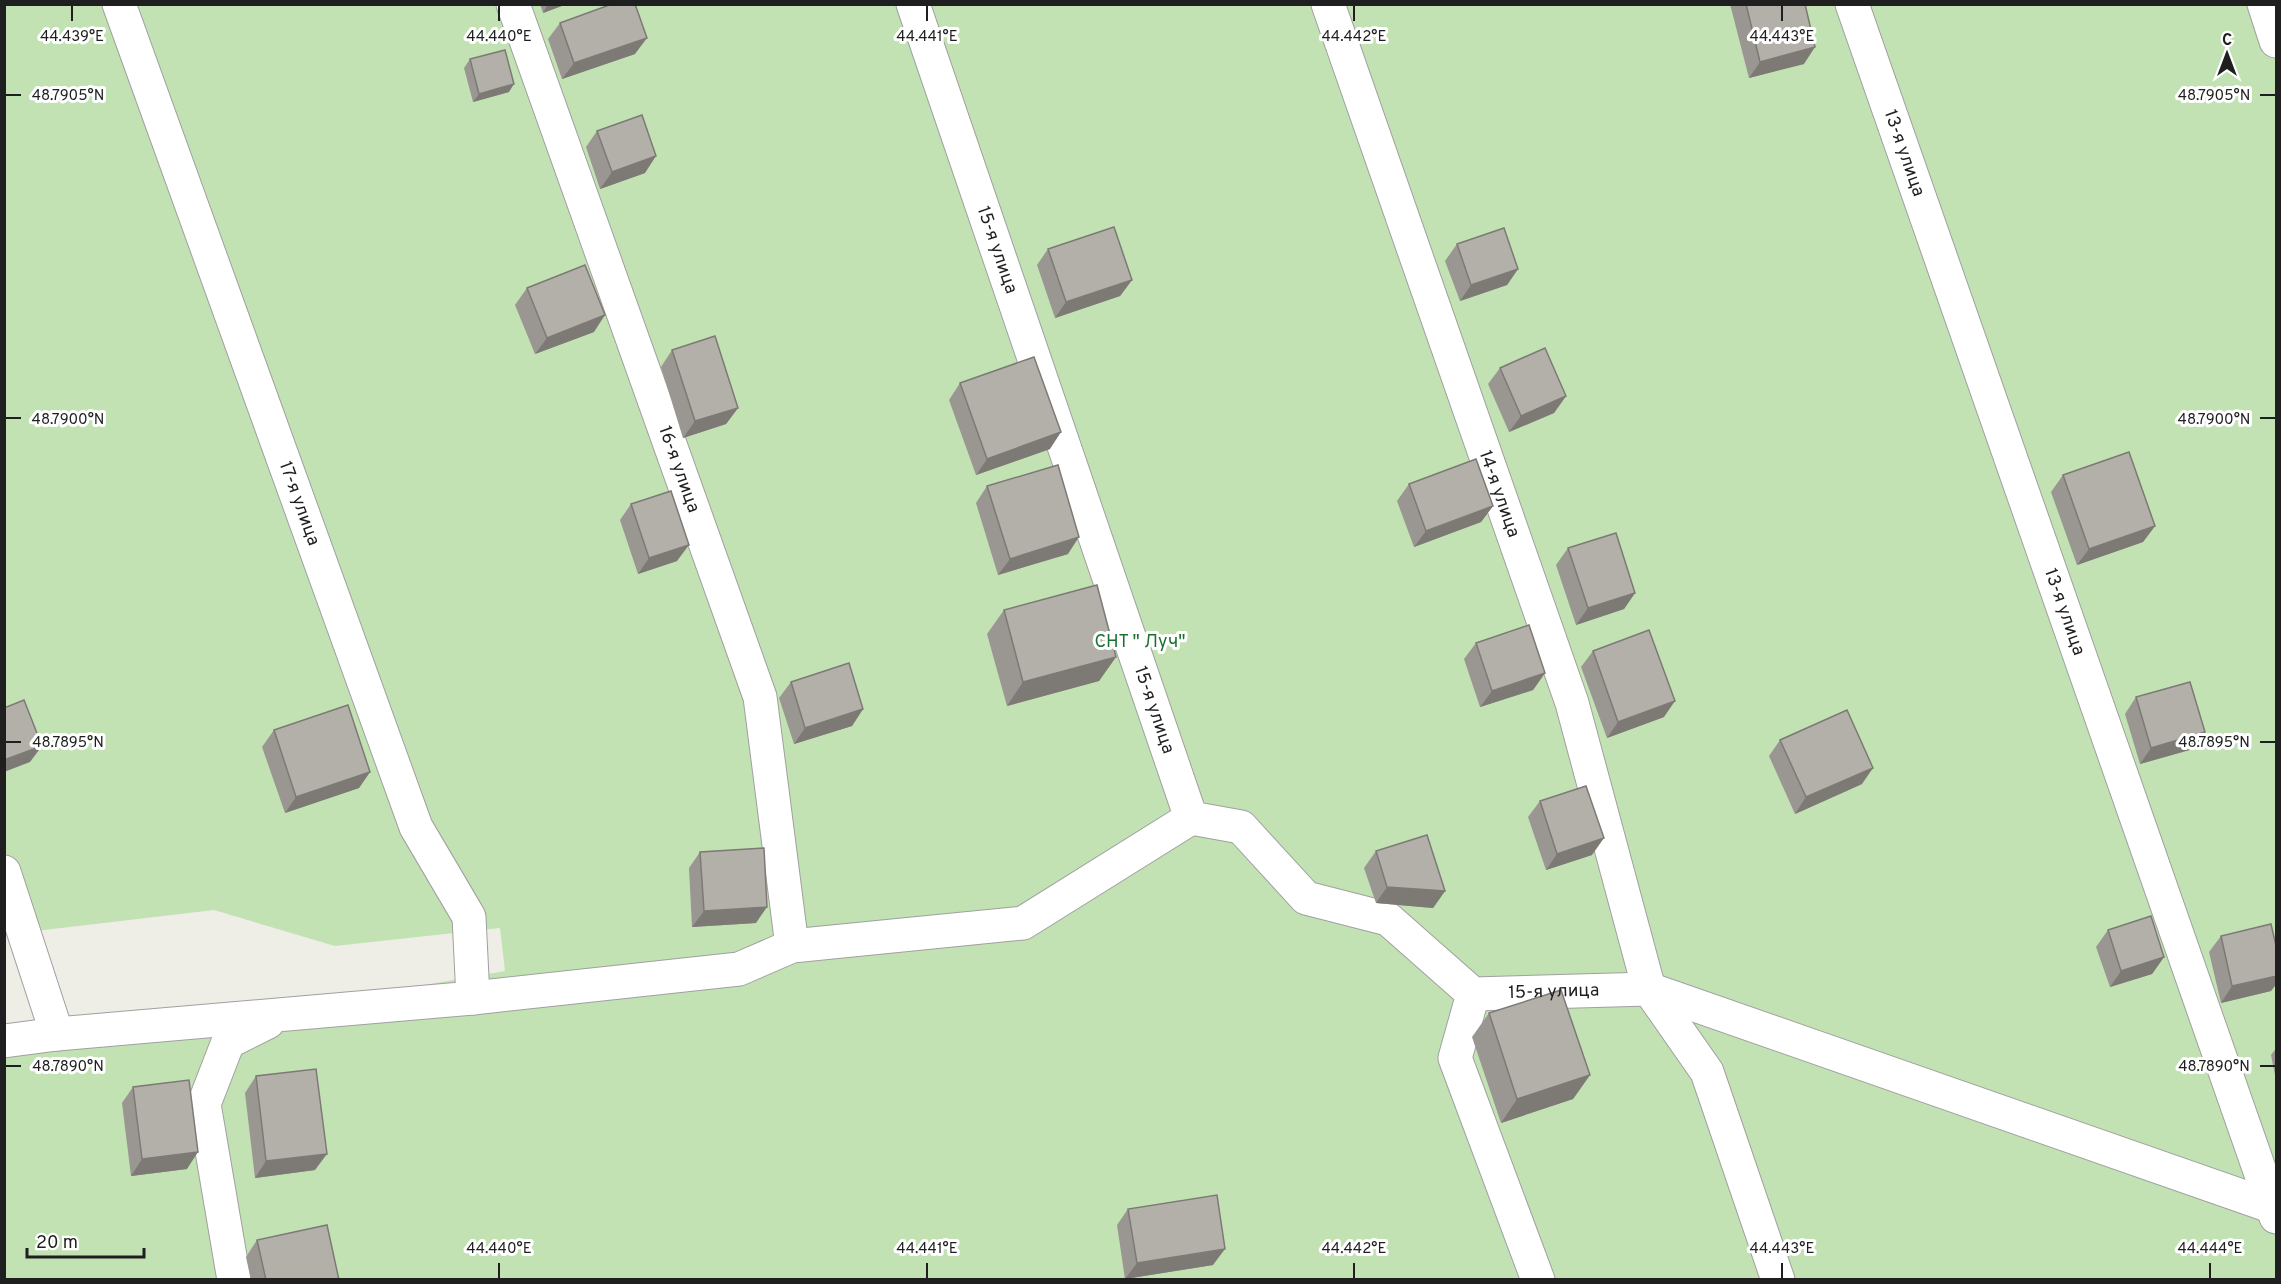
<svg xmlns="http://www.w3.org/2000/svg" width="2281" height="1284" font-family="Overpass,sans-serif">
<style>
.grass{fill:#c2e2b3}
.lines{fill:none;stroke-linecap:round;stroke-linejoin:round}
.minor-casing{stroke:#a0a0a0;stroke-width:35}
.minor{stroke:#fff;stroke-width:33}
.wall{fill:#9a9691}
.shaded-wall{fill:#7d7a76}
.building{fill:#b3afa9;stroke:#7d7a76;stroke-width:1.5}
.ticks{fill:none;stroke:#1f1f1f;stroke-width:2}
.labels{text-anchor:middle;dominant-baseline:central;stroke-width:6;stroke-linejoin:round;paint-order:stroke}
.street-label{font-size:18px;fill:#1f1f1f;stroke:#fff}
.park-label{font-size:18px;fill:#1a7030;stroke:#fff}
.ticks-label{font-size:15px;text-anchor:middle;fill:#1f1f1f;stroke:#fff;stroke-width:6;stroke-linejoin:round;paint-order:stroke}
</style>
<rect width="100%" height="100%" fill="#eeede6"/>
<path class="grass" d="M 5,5 L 2276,5 L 2276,1279 L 5,1280 L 5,1058 L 505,971 L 500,928 L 335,946 L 214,910 L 44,930 L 5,931 Z"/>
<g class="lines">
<defs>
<g id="minor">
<path id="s1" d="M 119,4 L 416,827 L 469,917 L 473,998"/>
<path id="s2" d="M 513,4 L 760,697 L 792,946"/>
<path id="s3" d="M 913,4 L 1191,818 L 1241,827 L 1306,898 L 1388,919 L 1473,994 L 1649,989 L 2276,1208"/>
<path id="s4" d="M 1328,4 L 1572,703 L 1649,989 L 1707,1072 L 1778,1280"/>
<path id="s5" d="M 1852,4 L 2276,1217"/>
<path d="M 2264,4 L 2276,41"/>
<path d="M 4,872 L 57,1034"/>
<path d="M 1473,994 L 1455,1058 L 1538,1280"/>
<path d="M 4,1041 L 57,1034 L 473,998 L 739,969 L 792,946 L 1023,923 L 1191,818"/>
<path d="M 234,1280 L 204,1104 L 228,1042 L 268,1022"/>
</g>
</defs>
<use href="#minor" class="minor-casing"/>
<use href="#minor" class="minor"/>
</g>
<g class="wall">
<path d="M 540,4 L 567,4 L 543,13 Z"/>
<path d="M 1730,4 L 1805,4 L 1804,64 L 1749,78 Z"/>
<path d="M 560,23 L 635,54 L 562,79 L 548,39 Z"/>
<path d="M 470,59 L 509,92 L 473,102 L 464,68 Z"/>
<path d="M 597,131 L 645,173 L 600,189 L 586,147 Z"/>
<path d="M 1457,244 L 1518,269 L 1507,285 L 1460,301 L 1445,261 Z"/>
<path d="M 1048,249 L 1132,280 L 1120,296 L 1055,318 L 1037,265 Z"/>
<path d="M 527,288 L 594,332 L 535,354 L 515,305 Z"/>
<path d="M 672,350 L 738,408 L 726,424 L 683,438 L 661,367 Z"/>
<path d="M 1500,368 L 1566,396 L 1554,413 L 1509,432 L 1488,384 Z"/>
<path d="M 960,383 L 1050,449 L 976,475 L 949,400 Z"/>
<path d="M 2063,475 L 2155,526 L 2143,542 L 2077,565 L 2051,492 Z"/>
<path d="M 1409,484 L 1493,506 L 1481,522 L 1414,547 L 1397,501 Z"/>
<path d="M 987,486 L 1068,554 L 998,575 L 976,503 Z"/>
<path d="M 631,504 L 677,561 L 638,574 L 620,520 Z"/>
<path d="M 1568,548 L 1635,593 L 1624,609 L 1576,625 L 1556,565 Z"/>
<path d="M 1004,610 L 1116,657 L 1099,681 L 1007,706 L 987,634 Z"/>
<path d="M 1476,643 L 1545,673 L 1533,690 L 1480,707 L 1464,659 Z"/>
<path d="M 1593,651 L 1664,717 L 1607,738 L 1581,667 Z"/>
<path d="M 791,682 L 863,709 L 852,726 L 794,744 L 779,698 Z"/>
<path d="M 2136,697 L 2205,732 L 2193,749 L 2140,764 L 2125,714 Z"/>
<path d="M 274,730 L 370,772 L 359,788 L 285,813 L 262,747 Z"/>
<path d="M 1780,740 L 1862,784 L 1795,814 L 1769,756 Z"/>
<path d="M 1540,801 L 1592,855 L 1546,870 L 1528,817 Z"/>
<path d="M 1376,851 L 1445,891 L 1433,908 L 1376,903 L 1364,868 Z"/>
<path d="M 700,852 L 756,923 L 692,927 L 689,868 Z"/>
<path d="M 2108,930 L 2164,957 L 2152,974 L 2110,987 L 2096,947 Z"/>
<path d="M 2221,936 L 2277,950 L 2277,983 L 2271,991 L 2221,1003 L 2209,952 Z"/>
<path d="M 1489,1013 L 1590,1075 L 1573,1099 L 1501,1123 L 1472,1037 Z"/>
<path d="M 2277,1047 L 2277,1085 L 2271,1055 Z"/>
<path d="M 256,1076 L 315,1170 L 255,1178 L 245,1093 Z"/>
<path d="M 133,1087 L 187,1169 L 131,1176 L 122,1103 Z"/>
<path d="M 1128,1209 L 1213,1265 L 1125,1279 L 1117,1225 Z"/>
<path d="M 257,1240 L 339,1280 L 251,1280 L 246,1257 Z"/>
</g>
<g class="shaded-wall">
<path d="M 548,4 L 567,4 L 543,13 Z"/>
<path d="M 647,38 L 635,54 L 562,79 L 574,63 Z"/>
<path d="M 1815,47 L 1804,64 L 1749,78 L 1760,62 Z"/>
<path d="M 514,84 L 509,92 L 473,102 L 479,94 Z"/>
<path d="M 656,156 L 645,173 L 600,189 L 612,172 Z"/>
<path d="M 1518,269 L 1507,285 L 1460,301 L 1471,285 Z"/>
<path d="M 1132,280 L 1120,296 L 1055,318 L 1066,302 Z"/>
<path d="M 605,315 L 594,332 L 535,354 L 547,338 Z"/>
<path d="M 1566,396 L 1554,413 L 1509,432 L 1521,416 Z"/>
<path d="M 738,408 L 726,424 L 683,438 L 695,421 Z"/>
<path d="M 1061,432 L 1050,449 L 976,475 L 987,459 Z"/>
<path d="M 1493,506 L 1481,522 L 1414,547 L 1426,531 Z"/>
<path d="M 2155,526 L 2143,542 L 2077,565 L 2089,549 Z"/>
<path d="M 1079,537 L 1068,554 L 998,575 L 1010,559 Z"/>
<path d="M 689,545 L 677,561 L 638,574 L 649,558 Z"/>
<path d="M 1635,593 L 1624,609 L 1576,625 L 1588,608 Z"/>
<path d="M 1116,657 L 1099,681 L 1007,706 L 1023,682 Z"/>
<path d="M 1545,673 L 1533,690 L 1480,707 L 1492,691 Z"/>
<path d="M 1675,701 L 1664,717 L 1607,738 L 1618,722 Z"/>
<path d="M 863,709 L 852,726 L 794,744 L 805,728 Z"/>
<path d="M 2205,732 L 2193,749 L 2140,764 L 2151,748 Z"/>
<path d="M 42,746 L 30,762 L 4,772 L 4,760 Z"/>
<path d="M 1873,768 L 1862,784 L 1795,814 L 1806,797 Z"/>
<path d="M 370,772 L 359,788 L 285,813 L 296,797 Z"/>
<path d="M 1604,838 L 1592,855 L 1546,870 L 1557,854 Z"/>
<path d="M 1387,887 L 1445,891 L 1433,908 L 1376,903 Z"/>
<path d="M 767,907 L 756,923 L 692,927 L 704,911 Z"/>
<path d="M 2164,957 L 2152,974 L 2110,987 L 2121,971 Z"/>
<path d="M 2277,976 L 2277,983 L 2271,991 L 2221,1003 L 2232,986 Z"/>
<path d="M 1590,1075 L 1573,1099 L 1501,1123 L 1517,1099 Z"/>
<path d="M 198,1152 L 187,1169 L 131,1176 L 142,1159 Z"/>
<path d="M 327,1154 L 315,1170 L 255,1178 L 266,1161 Z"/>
<path d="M 1225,1249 L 1213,1265 L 1125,1279 L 1137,1263 Z"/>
</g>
<g class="building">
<path d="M 612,4 L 635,4 L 647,38 L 574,63 L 560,23 Z"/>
<path d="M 1746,4 L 1805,4 L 1815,47 L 1760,62 Z"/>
<path d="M 505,50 L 514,84 L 479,94 L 470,59 Z"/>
<path d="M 642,115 L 656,156 L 612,172 L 597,131 Z"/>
<path d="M 1114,227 L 1132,280 L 1066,302 L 1048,249 Z"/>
<path d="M 1504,228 L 1518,269 L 1471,285 L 1457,244 Z"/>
<path d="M 585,265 L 605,315 L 547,338 L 527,288 Z"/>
<path d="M 715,336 L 738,408 L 695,421 L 672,350 Z"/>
<path d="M 1545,348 L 1566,396 L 1521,416 L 1500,368 Z"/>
<path d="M 1034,357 L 1061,432 L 987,459 L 960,383 Z"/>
<path d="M 2129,452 L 2155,526 L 2089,549 L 2063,475 Z"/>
<path d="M 1476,459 L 1493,506 L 1426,531 L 1409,484 Z"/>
<path d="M 1058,465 L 1079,537 L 1010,559 L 987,486 Z"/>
<path d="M 671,491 L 689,545 L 649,558 L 631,504 Z"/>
<path d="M 1616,533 L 1635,593 L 1588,608 L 1568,548 Z"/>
<path d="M 1097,585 L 1116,657 L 1023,682 L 1004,610 Z"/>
<path d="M 1529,625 L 1545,673 L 1492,691 L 1476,643 Z"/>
<path d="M 1649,630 L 1675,701 L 1618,722 L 1593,651 Z"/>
<path d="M 849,663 L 863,709 L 805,728 L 791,682 Z"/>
<path d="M 2190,682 L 2205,732 L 2151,748 L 2136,697 Z"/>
<path d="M 24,700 L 42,746 L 4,760 L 4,708 Z"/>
<path d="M 348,705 L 370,772 L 296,797 L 274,730 Z"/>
<path d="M 1847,710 L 1873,768 L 1806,797 L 1780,740 Z"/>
<path d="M 1586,786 L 1604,838 L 1557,854 L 1540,801 Z"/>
<path d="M 1427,835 L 1445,891 L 1387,887 L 1376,851 Z"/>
<path d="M 764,848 L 767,907 L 704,911 L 700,852 Z"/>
<path d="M 2151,916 L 2164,957 L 2121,971 L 2108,930 Z"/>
<path d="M 2271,924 L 2277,950 L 2277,976 L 2232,986 L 2221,936 Z"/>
<path d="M 1561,990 L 1590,1075 L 1517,1099 L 1489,1013 Z"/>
<path d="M 316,1069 L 327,1154 L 266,1161 L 256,1076 Z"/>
<path d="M 189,1080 L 198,1152 L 142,1159 L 133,1087 Z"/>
<path d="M 1217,1195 L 1225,1249 L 1137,1263 L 1128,1209 Z"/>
<path d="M 327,1225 L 339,1280 L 266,1280 L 257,1240 Z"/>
</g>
<path class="ticks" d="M 72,6 L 72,21M 499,6 L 499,21M 927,6 L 927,21M 1354,6 L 1354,21M 1782,6 L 1782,21M 6,95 L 21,95M 2260,95 L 2275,95M 6,418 L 21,418M 2260,418 L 2275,418M 6,742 L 21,742M 2260,742 L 2275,742M 6,1066 L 21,1066M 2260,1066 L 2275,1066M 499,1263 L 499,1278M 927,1263 L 927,1278M 1354,1263 L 1354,1278M 1782,1263 L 1782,1278M 2210,1263 L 2210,1278"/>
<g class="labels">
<g class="street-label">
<text stroke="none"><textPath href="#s5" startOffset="158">13-я улица</textPath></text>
<text stroke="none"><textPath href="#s3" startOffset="260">15-я улица</textPath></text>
<text stroke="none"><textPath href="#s2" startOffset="494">16-я улица</textPath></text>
<text stroke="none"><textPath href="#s4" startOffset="519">14-я улица</textPath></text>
<text stroke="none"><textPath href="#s1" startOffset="531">17-я улица</textPath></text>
<text stroke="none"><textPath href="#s5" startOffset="644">13-я улица</textPath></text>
<text stroke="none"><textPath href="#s3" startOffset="746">15-я улица</textPath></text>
<text stroke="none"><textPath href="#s3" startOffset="1286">15-я улица</textPath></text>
</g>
<g class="park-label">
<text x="1140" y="642">СНТ " Луч"</text>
</g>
</g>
<g class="ticks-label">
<text x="72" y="41">44.439°E</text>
<text x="499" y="41">44.440°E</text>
<text x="927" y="41">44.441°E</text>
<text x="1354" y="41">44.442°E</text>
<text x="1782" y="41">44.443°E</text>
<text x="68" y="100">48.7905°N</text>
<text x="2214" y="100">48.7905°N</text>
<text x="68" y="424">48.7900°N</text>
<text x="2214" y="424">48.7900°N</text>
<text x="68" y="747">48.7895°N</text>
<text x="2214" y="747">48.7895°N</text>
<text x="68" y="1071">48.7890°N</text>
<text x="2214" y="1071">48.7890°N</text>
<text x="499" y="1253">44.440°E</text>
<text x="927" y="1253">44.441°E</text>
<text x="1354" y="1253">44.442°E</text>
<text x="1782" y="1253">44.443°E</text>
<text x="2210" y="1253">44.444°E</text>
</g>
<rect width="2281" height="1284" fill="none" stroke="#1f1f1f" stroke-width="12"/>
<g transform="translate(2227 54)" stroke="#ffffff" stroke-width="4.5" paint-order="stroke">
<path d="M0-4.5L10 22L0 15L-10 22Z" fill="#1f1f1f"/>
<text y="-9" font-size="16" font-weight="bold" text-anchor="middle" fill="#1f1f1f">С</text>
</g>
<path d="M27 1248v9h117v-9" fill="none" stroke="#1f1f1f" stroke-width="3"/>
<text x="36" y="1248" font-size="18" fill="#1f1f1f" stroke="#ffffff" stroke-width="4.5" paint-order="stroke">20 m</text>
</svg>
